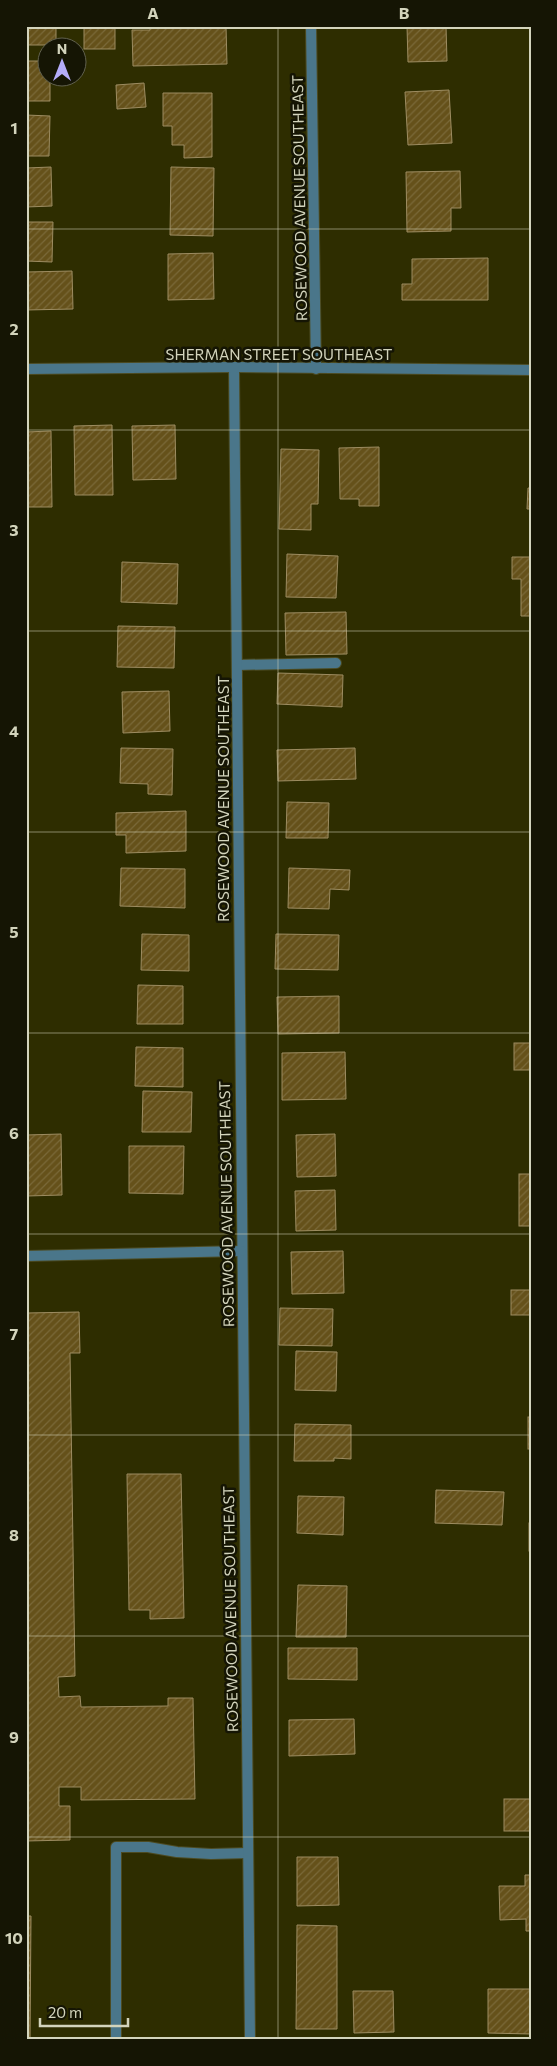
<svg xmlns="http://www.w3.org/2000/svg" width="557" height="2066" font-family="Commissioner,sans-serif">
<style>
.building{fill:url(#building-hatch);stroke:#9d8c61}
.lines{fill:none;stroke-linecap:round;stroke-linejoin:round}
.service-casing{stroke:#4c4b22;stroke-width:12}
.minor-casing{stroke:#4c4b22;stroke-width:12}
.service{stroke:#4a768a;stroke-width:10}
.minor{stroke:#4a768a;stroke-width:10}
.grid{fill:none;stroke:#d3d4bc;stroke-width:1;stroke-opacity:0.55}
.labels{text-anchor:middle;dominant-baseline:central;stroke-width:5;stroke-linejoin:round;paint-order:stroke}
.street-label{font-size:15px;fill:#d3d4bc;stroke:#151504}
.neatline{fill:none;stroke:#d3d4bc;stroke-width:2}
.grid-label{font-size:16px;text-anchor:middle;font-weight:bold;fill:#d3d4bc}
</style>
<defs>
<pattern id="building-hatch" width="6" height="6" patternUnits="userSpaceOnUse" patternTransform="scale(1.25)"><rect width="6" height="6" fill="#65511a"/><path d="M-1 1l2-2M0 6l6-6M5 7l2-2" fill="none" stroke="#7a6939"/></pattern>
</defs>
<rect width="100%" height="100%" fill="#2e2d00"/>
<g class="building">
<rect x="26" y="26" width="30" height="19"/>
<rect x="84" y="26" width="31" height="23"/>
<path d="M 150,26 L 226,26 L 227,64 L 133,66 L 132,30 L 150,30 Z"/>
<path d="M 407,26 L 446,26 L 447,61 L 408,62 Z"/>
<path d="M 26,61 L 48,61 L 48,78 L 50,78 L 50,101 L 26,101 Z"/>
<path d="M 144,83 L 146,107 L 117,109 L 116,85 Z"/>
<path d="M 449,90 L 452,143 L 408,145 L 405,92 Z"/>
<path d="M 163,93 L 212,93 L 212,157 L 184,158 L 184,145 L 172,145 L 172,126 L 163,126 Z"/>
<path d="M 26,115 L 50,116 L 49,156 L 26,156 Z"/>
<path d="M 51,167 L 52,206 L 26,207 L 26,168 Z"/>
<path d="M 171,167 L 214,168 L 213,236 L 170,235 Z"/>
<path d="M 460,171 L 461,208 L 451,208 L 451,231 L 407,232 L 406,172 Z"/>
<path d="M 26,222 L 53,222 L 52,262 L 26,261 Z"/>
<path d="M 213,253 L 214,299 L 168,300 L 168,254 Z"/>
<path d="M 488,258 L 488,300 L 402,300 L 402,284 L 412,284 L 412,259 Z"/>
<path d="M 72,271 L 73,309 L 26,310 L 26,272 Z"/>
<path d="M 112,425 L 113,495 L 75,495 L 74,426 Z"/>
<path d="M 175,425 L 176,479 L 133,480 L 132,426 Z"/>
<path d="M 51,431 L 52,507 L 26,507 L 26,432 Z"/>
<path d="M 379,447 L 379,506 L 359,506 L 359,499 L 340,499 L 339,448 Z"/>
<path d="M 281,449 L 319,450 L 318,504 L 311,504 L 311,530 L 279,529 Z"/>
<path d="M 528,488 L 531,488 L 531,509 L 527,509 Z"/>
<path d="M 287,554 L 338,556 L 336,598 L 286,597 Z"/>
<path d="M 512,557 L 531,557 L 531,616 L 521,616 L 521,579 L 512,579 Z"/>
<path d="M 122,562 L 178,564 L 177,604 L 121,602 Z"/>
<path d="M 346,612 L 347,654 L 286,655 L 285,613 Z"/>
<path d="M 118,626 L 175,627 L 174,668 L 117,667 Z"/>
<path d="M 278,673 L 343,675 L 342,707 L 277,704 Z"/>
<path d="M 169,691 L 170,731 L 123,733 L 122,692 Z"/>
<path d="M 121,748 L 173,749 L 172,795 L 148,794 L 148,784 L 120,783 Z"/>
<path d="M 355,748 L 356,779 L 278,781 L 277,750 Z"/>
<path d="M 287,802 L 329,803 L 328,838 L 286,838 Z"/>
<path d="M 186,811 L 186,851 L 126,853 L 126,835 L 116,835 L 116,813 Z"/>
<path d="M 121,868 L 185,869 L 185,908 L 120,906 Z"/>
<path d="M 289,868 L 350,870 L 349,890 L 330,889 L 329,909 L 288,908 Z"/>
<path d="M 142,934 L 189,935 L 189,971 L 141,970 Z"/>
<path d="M 276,934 L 339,935 L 338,970 L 275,969 Z"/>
<path d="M 138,985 L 183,986 L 183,1024 L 137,1024 Z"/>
<path d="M 339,996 L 339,1033 L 278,1034 L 277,997 Z"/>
<rect x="514" y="1043" width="17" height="27"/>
<path d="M 136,1047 L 183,1048 L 183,1087 L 135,1086 Z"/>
<path d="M 345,1052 L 346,1099 L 282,1100 L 282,1053 Z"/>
<path d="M 143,1091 L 192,1092 L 191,1132 L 142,1132 Z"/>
<path d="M 61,1134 L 62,1195 L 27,1196 L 26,1135 Z"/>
<path d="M 335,1134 L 336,1176 L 297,1177 L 296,1135 Z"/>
<path d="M 129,1146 L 184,1146 L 183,1194 L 129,1193 Z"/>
<rect x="519" y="1174" width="12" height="52"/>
<path d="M 335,1190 L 336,1230 L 296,1231 L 295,1191 Z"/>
<path d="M 343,1251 L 344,1293 L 292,1294 L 291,1252 Z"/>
<rect x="511" y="1290" width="20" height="25"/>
<path d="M 280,1308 L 333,1309 L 332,1346 L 279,1345 Z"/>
<path d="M 79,1312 L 80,1353 L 70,1353 L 75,1676 L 58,1677 L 59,1697 L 80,1696 L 81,1707 L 168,1706 L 168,1698 L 193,1698 L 195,1799 L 81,1800 L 81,1787 L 59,1787 L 59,1806 L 70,1806 L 70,1840 L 26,1841 L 26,1313 Z"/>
<path d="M 296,1351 L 337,1352 L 336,1391 L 295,1390 Z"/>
<rect x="528" y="1417" width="3" height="32"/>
<path d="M 295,1424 L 351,1425 L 351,1459 L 334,1458 L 334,1461 L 294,1461 Z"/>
<path d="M 127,1474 L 181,1474 L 184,1618 L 150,1619 L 150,1610 L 129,1610 Z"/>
<path d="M 436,1490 L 504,1492 L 502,1525 L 435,1523 Z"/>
<path d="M 298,1496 L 344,1497 L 343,1535 L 297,1533 Z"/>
<rect x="529" y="1523" width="2" height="28"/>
<path d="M 298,1585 L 347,1586 L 346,1637 L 296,1637 Z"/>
<path d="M 288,1648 L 357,1648 L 357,1680 L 288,1679 Z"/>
<path d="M 354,1719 L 355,1754 L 289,1756 L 289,1720 Z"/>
<rect x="504" y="1799" width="27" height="32"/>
<path d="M 297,1857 L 338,1857 L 339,1905 L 297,1906 Z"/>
<path d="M 525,1875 L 531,1875 L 531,1931 L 526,1931 L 526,1919 L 500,1920 L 499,1886 L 525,1886 Z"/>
<path d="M 26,1916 L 31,1916 L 30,2040 L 26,2040 Z"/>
<path d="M 297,1925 L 337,1926 L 337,2029 L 296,2029 Z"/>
<path d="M 488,1989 L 531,1989 L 531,2034 L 488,2033 Z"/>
<path d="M 353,1991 L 393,1991 L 394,2032 L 354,2033 Z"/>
</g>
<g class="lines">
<defs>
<g id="service">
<path d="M 237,665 L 336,663"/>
<path d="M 116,2040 L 116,1847 L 148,1847 L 177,1852 L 211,1854 L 248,1853"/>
</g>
<g id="minor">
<path d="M 311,26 L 316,369"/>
<path d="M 234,367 L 250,2040"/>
<path d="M 26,369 L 234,367 L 531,370"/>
<path d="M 26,1256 L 241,1251"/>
</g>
</defs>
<use href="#service" class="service-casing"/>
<use href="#minor" class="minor-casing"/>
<use href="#service" class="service"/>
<use href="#minor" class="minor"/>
</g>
<path class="grid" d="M 278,26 L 278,2040M 26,229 L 531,229M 26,430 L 531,430M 26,631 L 531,631M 26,832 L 531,832M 26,1033 L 531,1033M 26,1234 L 531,1234M 26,1435 L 531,1435M 26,1636 L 531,1636M 26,1837 L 531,1837"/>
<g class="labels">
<g class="street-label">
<text transform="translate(299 198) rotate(-91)">ROSEWOOD AVENUE SOUTHEAST</text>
<text x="279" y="354">SHERMAN STREET SOUTHEAST</text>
<text transform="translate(223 799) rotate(-90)">ROSEWOOD AVENUE SOUTHEAST</text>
<text transform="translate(226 1204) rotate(-91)">ROSEWOOD AVENUE SOUTHEAST</text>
<text transform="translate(230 1609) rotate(-91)">ROSEWOOD AVENUE SOUTHEAST</text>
</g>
</g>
<rect width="557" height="2066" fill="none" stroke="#151504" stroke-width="55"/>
<g transform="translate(62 62)"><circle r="24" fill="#151504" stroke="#61614e"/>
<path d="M0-4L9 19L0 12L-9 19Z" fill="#b4acf9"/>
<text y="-8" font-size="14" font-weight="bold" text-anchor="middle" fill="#d3d4bc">N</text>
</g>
<path d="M40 2018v8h88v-8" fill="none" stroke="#d3d4bc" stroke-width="2.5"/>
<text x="48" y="2018" font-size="15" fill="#d3d4bc" stroke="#151504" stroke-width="4" paint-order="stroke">20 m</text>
<rect x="28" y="28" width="502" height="2010" class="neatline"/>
<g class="grid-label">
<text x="153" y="19">A</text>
<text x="404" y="19">B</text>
<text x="14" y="134">1</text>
<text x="14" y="335">2</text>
<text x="14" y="536">3</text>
<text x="14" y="737">4</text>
<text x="14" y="938">5</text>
<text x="14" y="1139">6</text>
<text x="14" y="1340">7</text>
<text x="14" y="1541">8</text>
<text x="14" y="1743">9</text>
<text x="14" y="1944">10</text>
</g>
</svg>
